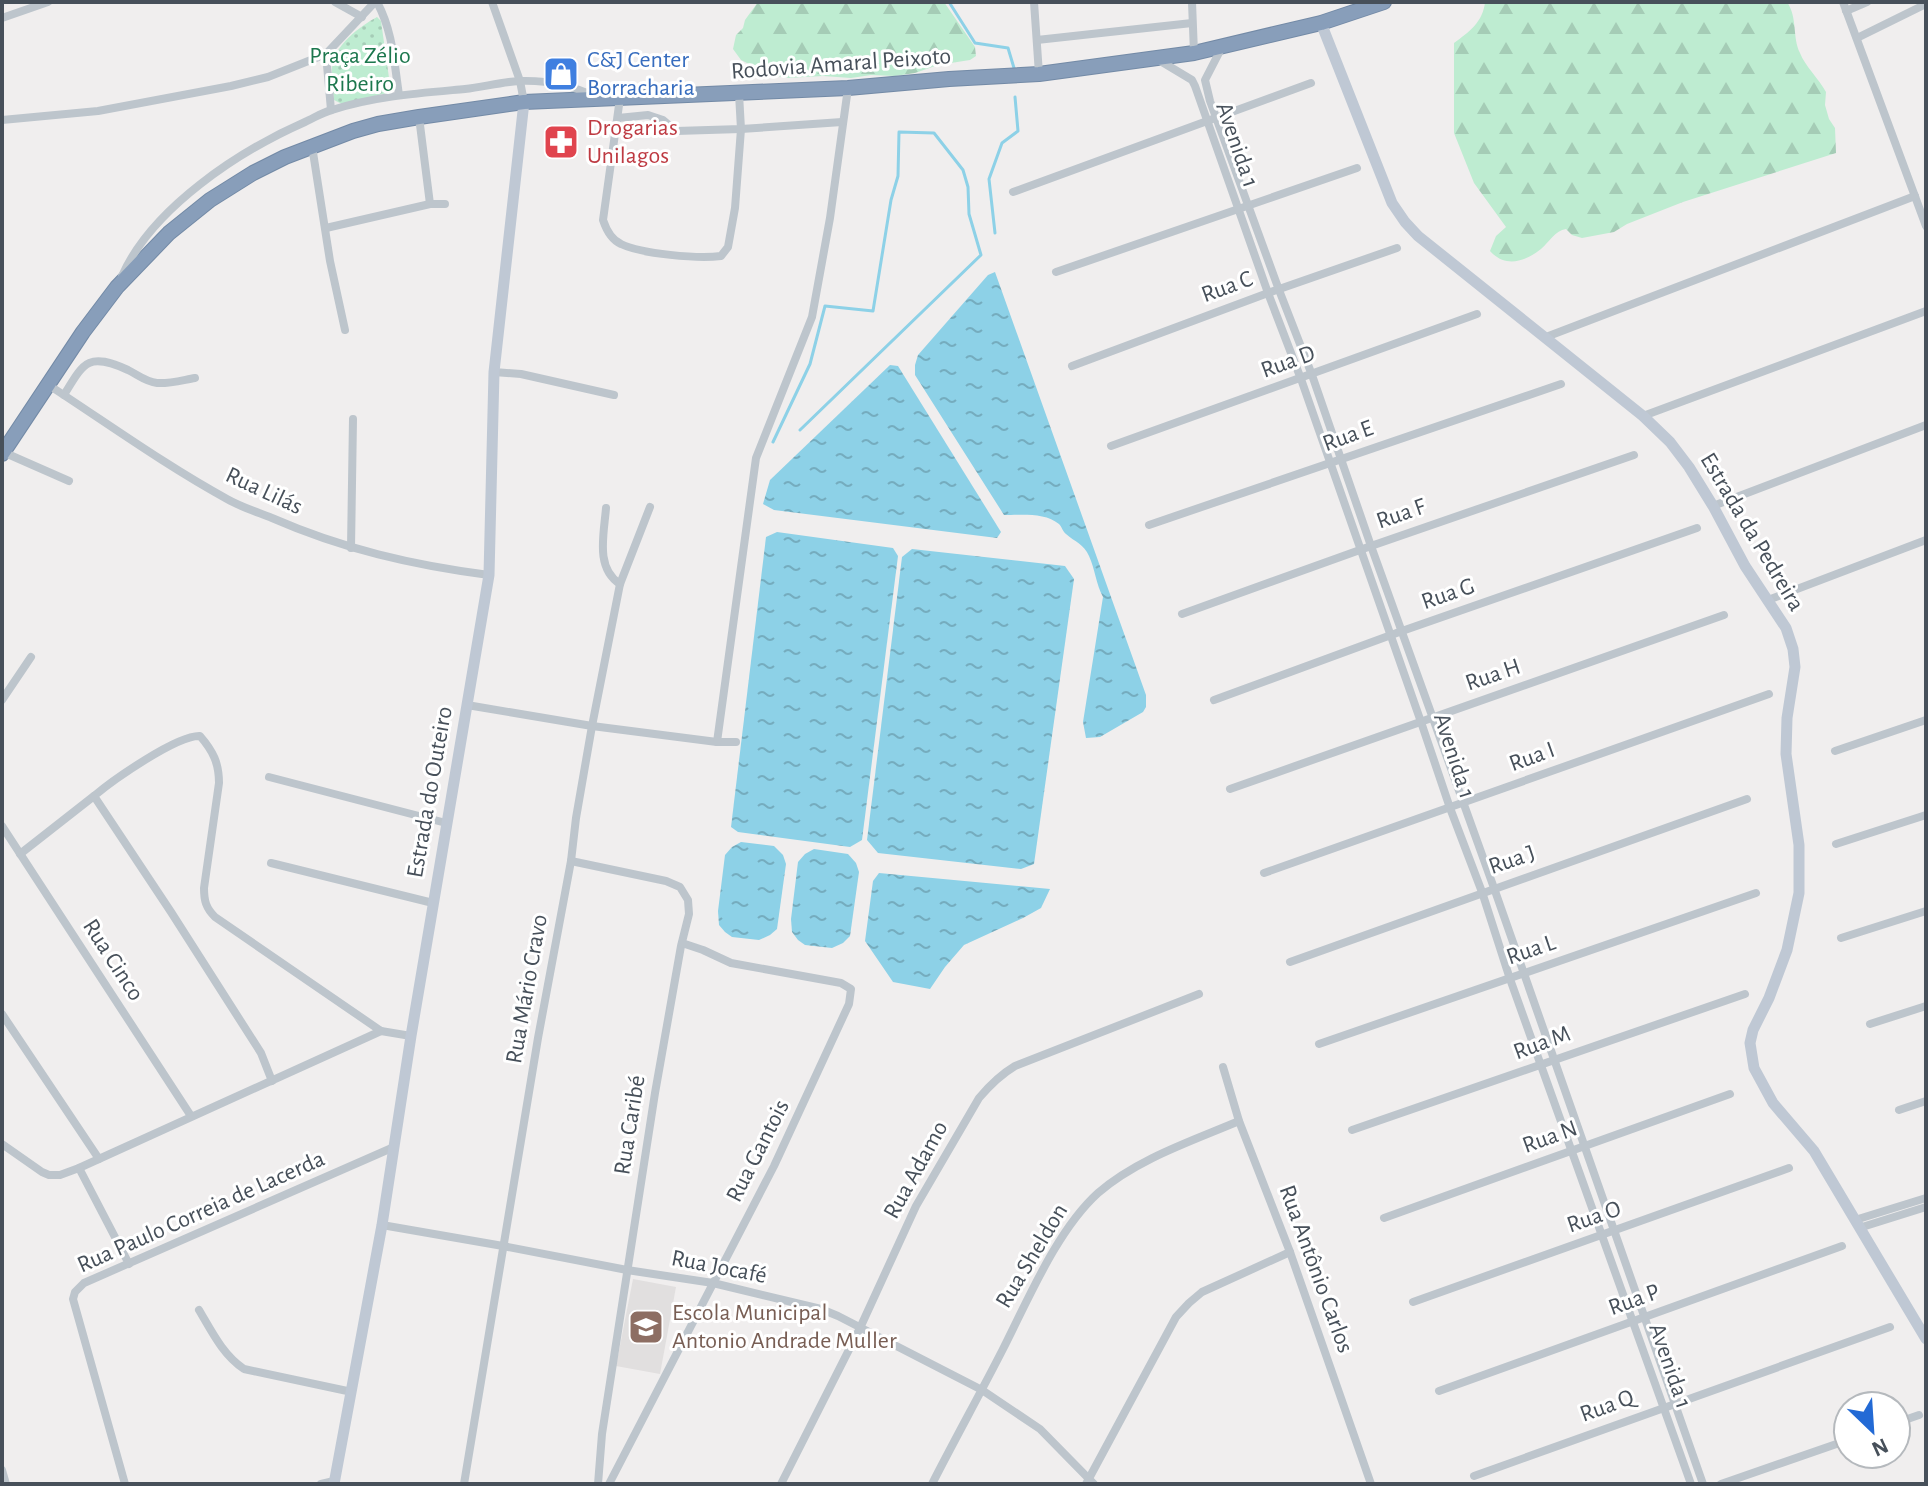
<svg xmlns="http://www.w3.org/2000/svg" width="1928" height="1486" font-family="'Alegreya Sans',sans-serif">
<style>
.education{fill:#e1dfdf}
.grass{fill:url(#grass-dots)}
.forest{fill:url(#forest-firs)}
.pitch{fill:#beecd1}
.water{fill:url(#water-ripples)}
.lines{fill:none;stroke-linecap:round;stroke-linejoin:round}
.stream{stroke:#8dd1e7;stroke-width:3}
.highway-casing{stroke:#738aa6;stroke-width:16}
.street{stroke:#bdc5cc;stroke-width:8}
.secondary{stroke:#bfc8d4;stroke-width:11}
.highway{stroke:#889eba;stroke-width:14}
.labels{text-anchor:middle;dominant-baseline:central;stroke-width:6;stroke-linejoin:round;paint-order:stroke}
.park-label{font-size:24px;fill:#1c774d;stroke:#fff}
.shop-label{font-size:24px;fill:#366cbe;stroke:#fff;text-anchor:start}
.street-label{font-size:24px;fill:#47505a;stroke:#fff}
.health-label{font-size:24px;fill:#be3a42;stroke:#fff;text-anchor:start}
.education-label{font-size:24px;fill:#785e54;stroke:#fff;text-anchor:start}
</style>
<defs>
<pattern id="grass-dots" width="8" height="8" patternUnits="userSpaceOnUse" patternTransform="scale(2)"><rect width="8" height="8" fill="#beecd1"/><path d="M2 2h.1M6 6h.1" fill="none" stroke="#a5ccb6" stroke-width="1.8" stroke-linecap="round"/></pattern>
<pattern id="forest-firs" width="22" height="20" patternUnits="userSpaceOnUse" patternTransform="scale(2)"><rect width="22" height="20" fill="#beecd1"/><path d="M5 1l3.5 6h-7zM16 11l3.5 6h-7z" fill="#a5ccb6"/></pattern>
<pattern id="water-ripples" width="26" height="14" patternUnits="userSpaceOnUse" patternTransform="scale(2)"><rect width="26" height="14" fill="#8dd1e7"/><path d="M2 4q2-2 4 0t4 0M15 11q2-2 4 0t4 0" fill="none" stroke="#75acbe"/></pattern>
</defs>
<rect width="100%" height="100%" fill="#f0eeee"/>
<path class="education" d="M 633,1279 L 676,1287 L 660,1374 L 616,1366 Z"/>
<path class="grass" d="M 377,17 L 381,21 L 391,92 L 342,104 L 334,100 C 333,90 331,78 332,68 C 334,45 359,27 377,17 Z"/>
<g class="forest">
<path d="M 758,2 L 944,2 L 975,47 L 976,56 L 970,60 L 938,65 L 915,73 L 895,76 L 871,75 L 851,78 L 823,76 L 788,78 L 771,75 L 741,60 L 733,49 L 736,35 L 743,28 L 745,20 Z"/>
<path d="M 1485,2 L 1787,2 C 1798,18 1792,37 1800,53 C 1805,66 1819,79 1826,92 L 1825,105 L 1829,119 L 1835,128 L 1836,153 L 1683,202 L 1627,224 L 1614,232 L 1582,238 L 1572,235 L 1566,229 C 1555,231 1550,241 1541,249 C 1525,262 1505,268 1490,251 L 1496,236 L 1506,227 L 1474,183 L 1454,133 L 1454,43 C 1469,32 1483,22 1485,2 Z"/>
</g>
<path class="pitch" d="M 377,51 L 385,91 L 357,97 L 349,57 Z"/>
<g class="water">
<path d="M 995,272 L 1146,695 L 1146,707 L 1143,712 L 1100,737 L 1086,738 L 1083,722 L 1103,597 C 1096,584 1095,569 1089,556 C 1084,544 1075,542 1066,534 C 1063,532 1062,527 1059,524 C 1045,512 1020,515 1004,515 L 915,375 L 915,365 L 918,355 L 988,275 Z"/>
<path d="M 890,365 L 898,366 L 1001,532 L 997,538 L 774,510 L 763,504 L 770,480 Z"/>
<path d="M 777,532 L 893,548 L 898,556 L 862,840 L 850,847 L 738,832 L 731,827 L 766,537 Z"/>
<path d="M 912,549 L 1065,566 L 1074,579 L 1034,864 L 1021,869 L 878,853 L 867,840 L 902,557 Z"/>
<path d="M 741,842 L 774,846 L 783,855 L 786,864 L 777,929 L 770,935 L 759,940 L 732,937 L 725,932 L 719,925 L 718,911 L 725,855 L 732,847 Z"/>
<path d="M 814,849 L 848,854 L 856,863 L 859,872 L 850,936 L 843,943 L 832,948 L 805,945 L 798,940 L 792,932 L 791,919 L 798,862 L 805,854 Z"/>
<path d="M 879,873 L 1050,889 L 1041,908 L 1023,918 L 964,945 L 945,967 L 930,989 L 893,982 L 865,941 L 873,881 Z"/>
</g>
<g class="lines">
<g class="stream">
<path d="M 949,2 L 975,43 L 1008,48 L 1014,68"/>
<path d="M 995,233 L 989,179 L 1002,143 L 1018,131 L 1015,97"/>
<path d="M 773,442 L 810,364 L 825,306 L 873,311 L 891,200 L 898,176 L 899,132 L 934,133 L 963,170 L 968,187 L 969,214 L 981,255 L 800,430"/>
</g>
<defs>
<path id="highway" d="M 2,454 L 83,332 L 117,287 L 169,233 L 210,200 L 253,173 L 285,157 L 353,131 L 378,124 L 419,117 L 524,102 L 848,88 L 949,79 L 1039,74 L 1194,53 L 1321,23 L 1384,2"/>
</defs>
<use href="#highway" class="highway-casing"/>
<g class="street">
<path d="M 335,2 L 362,17"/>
<path d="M 377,2 C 393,32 394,62 399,95"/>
<path d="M 492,2 L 520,81 L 524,102"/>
<path d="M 1034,2 L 1039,74"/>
<path d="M 1192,2 L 1194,53"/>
<path d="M 1843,2 L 1926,226"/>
<path d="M 1846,11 L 1867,2"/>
<path d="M 2,18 L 48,2"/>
<path d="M 1857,38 L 1926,4"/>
<path d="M 1037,40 L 1192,23"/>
<path d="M 1222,47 L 1205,80 L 1210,101 L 1279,290 L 1312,375 L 1371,546 L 1494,888 L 1703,1484"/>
<path d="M 326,54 L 331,110"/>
<path d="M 1157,59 L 1192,80 L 1195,86 L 1268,293 L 1301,379 L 1421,722 L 1450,808 L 1482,892 L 1510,979 L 1691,1484"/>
<path d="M 620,98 L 603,220 C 606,229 612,240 621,244 C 642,254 698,259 721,256 L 728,247 L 735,208 L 741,129 L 739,94"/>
<path d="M 419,117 L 430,204"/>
<path d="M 618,118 L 648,115 L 663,120 L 676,131 L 741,129 L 842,122"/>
<path d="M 2,120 L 98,111 L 231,86 L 268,77 L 326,54 L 375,2"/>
<path d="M 312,146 L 330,261 L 345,330"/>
<path d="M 1013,192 L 1311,83"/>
<path d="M 326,228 L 430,204 L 445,204"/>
<path d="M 1056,272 L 1357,168"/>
<path d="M 122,276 C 152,208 239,151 305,122 C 314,118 323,112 332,110 C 375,96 421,93 465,89 C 483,87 501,82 519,81 C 546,80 572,85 596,97"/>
<path d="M 1546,337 L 1915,196"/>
<path d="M 1072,366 L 1268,293 L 1397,248"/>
<path d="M 494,372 L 521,374 L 614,395"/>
<path d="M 47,384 C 107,423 165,465 227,499 C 241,507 257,512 272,518 C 343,549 412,565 489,575"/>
<path d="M 64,395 C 84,362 88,352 128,370 C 138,375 146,382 157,383 C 169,384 183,380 195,378"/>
<path d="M 1643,416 L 1926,311"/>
<path d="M 1111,446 L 1477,314"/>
<path d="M 3,452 L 69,481"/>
<path d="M 1713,506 L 1926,425"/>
<path d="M 606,508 C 604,534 595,568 620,584"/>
<path d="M 1149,525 L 1561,384"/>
<path d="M 351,548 L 353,419"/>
<path d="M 1768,600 L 1926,540"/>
<path d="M 1182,614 L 1371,546 L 1634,455"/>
<path d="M 2,700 L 31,657"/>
<path d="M 1214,700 L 1402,631 L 1697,528"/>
<path d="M 467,705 L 592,726 L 717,742 L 736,742"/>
<path d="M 717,742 L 756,458 L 812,317 L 830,218 L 848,88"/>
<path d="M 1835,751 L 1926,720"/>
<path d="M 269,777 L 446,823"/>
<path d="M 1230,789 L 1724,615"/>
<path d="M 2,826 L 191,1116"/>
<path d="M 1836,844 L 1926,815"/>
<path d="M 20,854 L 94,796"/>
<path d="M 571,861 L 666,881 L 680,887 L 688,900 L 689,914 L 681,946 L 655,1093 L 602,1434 L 598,1484"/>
<path d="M 271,863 L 433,903"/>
<path d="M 1264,873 L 1769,694"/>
<path d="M 1841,938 L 1926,911"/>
<path d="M 1290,962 L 1747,799"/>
<path d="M 2,1014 L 99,1159"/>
<path d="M 1870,1024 L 1926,1006"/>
<path d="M 1319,1044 L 1756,893"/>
<path d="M 1223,1067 L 1239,1121 L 1290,1252 L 1371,1484"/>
<path d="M 272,1081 L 261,1053 L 171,912 L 94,796 C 113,780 177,735 200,736 C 213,751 219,763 219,783 L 204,888 C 204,901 206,908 215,917 L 381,1031 L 411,1036"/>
<path d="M 1899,1110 L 1926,1101"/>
<path d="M 1352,1130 L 1745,994"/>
<path d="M 2,1144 L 42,1172 L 49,1175 L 60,1175 L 79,1168 L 381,1031"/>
<path d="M 79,1168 L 129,1264"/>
<path d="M 1384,1218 L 1730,1094"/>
<path d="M 1855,1220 L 1926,1198"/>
<path d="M 382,1225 L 503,1246 L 627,1270 L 713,1283 L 821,1309 L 838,1316 L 982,1390 L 1040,1429 L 1094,1484"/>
<path d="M 1859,1228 L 1926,1207"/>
<path d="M 1413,1302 L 1789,1168"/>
<path d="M 199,1310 C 212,1332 223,1355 244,1369 L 352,1392"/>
<path d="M 1439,1391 L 1842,1246"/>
<path d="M 1896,1423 L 1919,1415"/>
<path d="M 2,1470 L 6,1484"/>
<path d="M 1474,1476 L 1890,1327"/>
<path d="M 125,1484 L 73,1299 L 75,1292 L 84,1283 L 394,1147"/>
<path d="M 321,1484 L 334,1481"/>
<path d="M 464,1484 L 538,1038 L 571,861 L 576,818 L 592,726 L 620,584 L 650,507"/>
<path d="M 609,1484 L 774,1166 L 849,1004 L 851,989 L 841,983 L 731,963 L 703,950 L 682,943"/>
<path d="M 781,1484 L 860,1328 L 916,1206 L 979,1098 C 990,1085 1000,1075 1015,1066 L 1199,994"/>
<path d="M 932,1484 C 955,1439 980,1394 1003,1349 C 1028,1300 1057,1230 1098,1193 C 1137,1159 1192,1141 1239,1121"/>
<path d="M 1086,1484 L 1176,1317 L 1189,1303 L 1202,1292 L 1290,1252"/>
<path d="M 1721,1484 L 1848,1440"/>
</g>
<g class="secondary">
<path d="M 1321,23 L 1392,203 L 1405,222 L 1418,236 L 1643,416 L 1670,442 L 1689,467 L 1713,506 L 1745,566 L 1786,628 L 1793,649 L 1795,667 L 1787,718 L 1786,754 L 1799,845 L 1799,893 L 1787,950 L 1769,998 L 1753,1030 L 1750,1043 L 1754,1068 L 1773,1103 L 1814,1151 L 1926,1339"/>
<path d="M 334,1484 L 382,1225 L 411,1036 L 489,575 L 494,372 L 524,102"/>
</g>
<use href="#highway" class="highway"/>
</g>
<defs>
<symbol id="shop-square" viewBox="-11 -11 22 22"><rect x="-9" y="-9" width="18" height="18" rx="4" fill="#3f7fe0" stroke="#fff"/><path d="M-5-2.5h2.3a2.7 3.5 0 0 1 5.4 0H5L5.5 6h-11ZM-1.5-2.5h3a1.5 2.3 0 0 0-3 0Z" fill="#fff"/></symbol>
<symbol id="pharmacy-square" viewBox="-11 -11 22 22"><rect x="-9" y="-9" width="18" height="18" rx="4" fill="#e0444e" stroke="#fff"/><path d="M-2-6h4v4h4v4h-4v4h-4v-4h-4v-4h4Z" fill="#fff"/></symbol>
<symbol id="school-square" viewBox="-11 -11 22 22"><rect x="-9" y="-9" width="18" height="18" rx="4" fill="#8d6e63" stroke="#fff"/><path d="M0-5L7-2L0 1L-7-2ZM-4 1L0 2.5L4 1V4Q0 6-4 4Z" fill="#fff"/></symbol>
</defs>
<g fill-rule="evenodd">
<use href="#shop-square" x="541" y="54" width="40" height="40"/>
<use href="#pharmacy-square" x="541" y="122" width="40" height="40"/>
<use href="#school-square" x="626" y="1307" width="40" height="40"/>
</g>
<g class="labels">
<g class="park-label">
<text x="360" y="56">Praça Zélio<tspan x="360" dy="28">Ribeiro</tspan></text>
</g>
<g class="shop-label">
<text x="587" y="60">C&amp;J Center<tspan x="587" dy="28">Borracharia</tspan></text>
</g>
<g class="street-label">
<text transform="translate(841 64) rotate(-4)">Rodovia Amaral Peixoto</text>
<text transform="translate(1237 145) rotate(71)">Avenida 1</text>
<text transform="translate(1227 287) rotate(-20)">Rua C</text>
<text transform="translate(1288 362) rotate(-20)">Rua D</text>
<text transform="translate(1348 436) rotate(-20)">Rua E</text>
<text transform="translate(264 491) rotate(25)">Rua Lilás</text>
<text transform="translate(1401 514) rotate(-19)">Rua F</text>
<text transform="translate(1752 532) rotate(59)">Estrada da Pedreira</text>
<text transform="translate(1448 594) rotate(-19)">Rua G</text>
<text transform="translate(1493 675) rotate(-19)">Rua H</text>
<text transform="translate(1454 756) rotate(72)">Avenida 1</text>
<text transform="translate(1532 757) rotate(-20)">Rua I</text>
<text transform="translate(430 792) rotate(-80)">Estrada do Outeiro</text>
<text transform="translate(1512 860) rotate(-19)">Rua J</text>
<text transform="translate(1531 950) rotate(-19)">Rua L</text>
<text transform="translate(113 960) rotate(57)">Rua Cinco</text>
<text transform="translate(527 989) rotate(-80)">Rua Mário Cravo</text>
<text transform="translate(1542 1043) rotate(-20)">Rua M</text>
<text transform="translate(630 1125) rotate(-81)">Rua Caribé</text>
<text transform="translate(1550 1137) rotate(-20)">Rua N</text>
<text transform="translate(758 1151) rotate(-63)">Rua Gantois</text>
<text transform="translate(916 1170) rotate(-61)">Rua Adamo</text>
<text transform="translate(201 1212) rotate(-24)">Rua Paulo Correia de Lacerda</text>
<text transform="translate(1594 1217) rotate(-19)">Rua O</text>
<text transform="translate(1032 1256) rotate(-59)">Rua Sheldon</text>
<text transform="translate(719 1267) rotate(11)">Rua Jocafé</text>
<text transform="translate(1316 1269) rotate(70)">Rua Antônio Carlos</text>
<text transform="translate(1634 1300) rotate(-20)">Rua P</text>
<text transform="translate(1670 1366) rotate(71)">Avenida 1</text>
<text transform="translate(1607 1406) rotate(-20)">Rua Q</text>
</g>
<g class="health-label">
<text x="587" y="128">Drogarias<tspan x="587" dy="28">Unilagos</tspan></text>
</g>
<g class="education-label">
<text x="672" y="1313">Escola Municipal<tspan x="672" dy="28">Antonio Andrade Muller</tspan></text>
</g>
</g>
<rect width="1928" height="1486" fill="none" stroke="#47505a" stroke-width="8"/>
<g transform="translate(1872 1430) rotate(155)"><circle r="38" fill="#ffffff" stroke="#b5b9bd" stroke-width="2"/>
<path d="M0-6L14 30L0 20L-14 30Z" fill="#236ad5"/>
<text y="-12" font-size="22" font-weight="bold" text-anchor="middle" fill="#47505a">N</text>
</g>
</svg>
